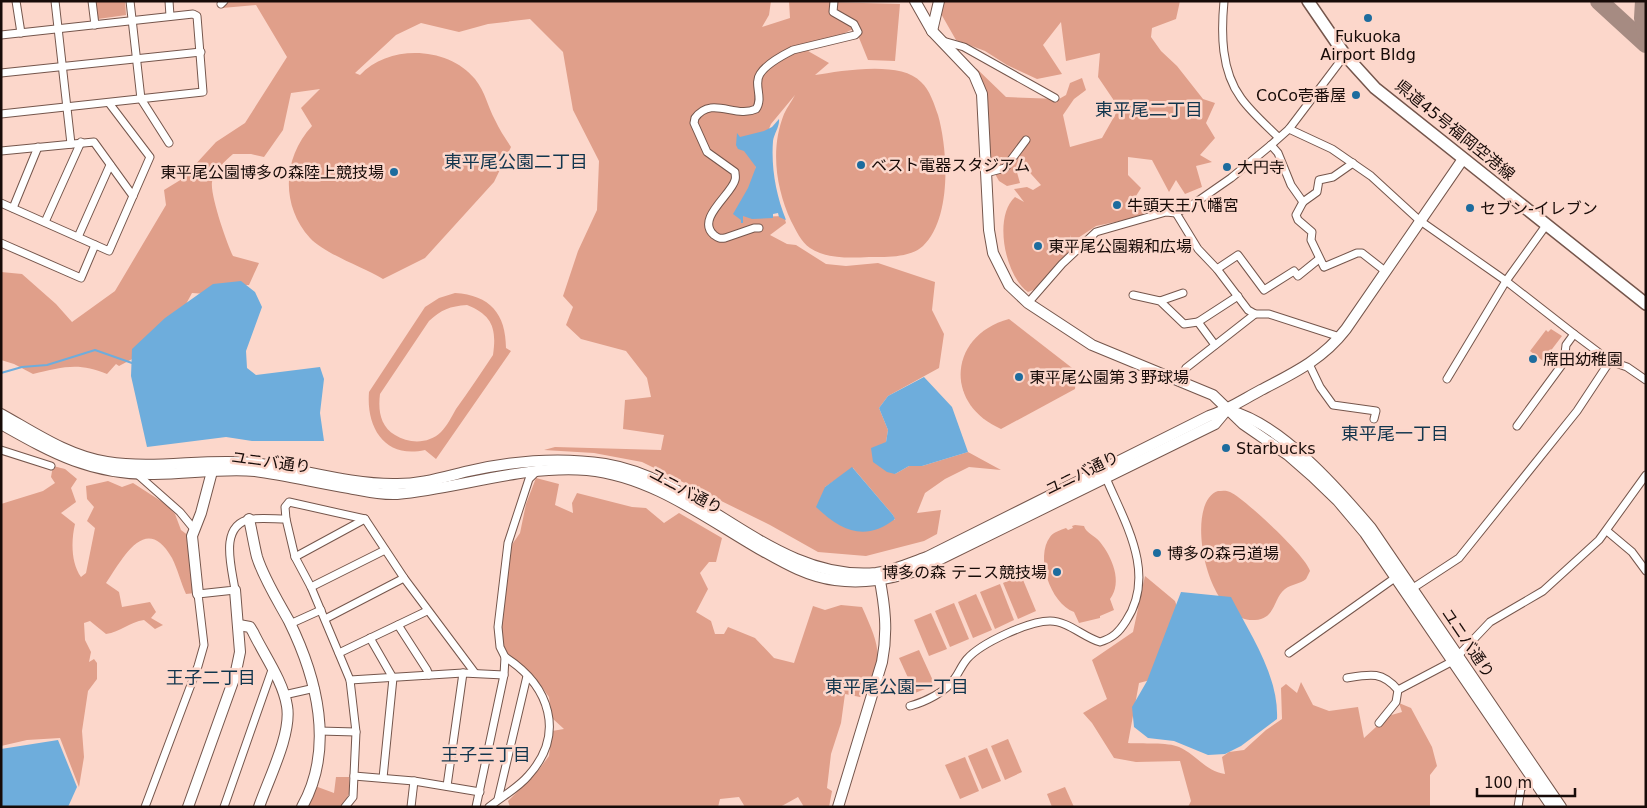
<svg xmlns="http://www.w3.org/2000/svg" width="1647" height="808" font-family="'DejaVu Sans','Noto Sans JP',sans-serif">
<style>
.green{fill:#e09f8a;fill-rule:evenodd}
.water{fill:#6eaddc}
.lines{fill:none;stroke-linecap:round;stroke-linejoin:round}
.stream{stroke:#6eaddc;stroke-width:2}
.taxiway{stroke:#a68b82;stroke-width:18}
.street-casing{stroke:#75564c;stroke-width:9}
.secondary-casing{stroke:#75564c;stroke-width:12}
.primary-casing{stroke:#75564c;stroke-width:14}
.street{stroke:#fff;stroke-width:7}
.secondary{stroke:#fff;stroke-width:10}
.primary{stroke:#fff;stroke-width:11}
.poi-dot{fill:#1d6c9e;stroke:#fcd7cb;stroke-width:2}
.labels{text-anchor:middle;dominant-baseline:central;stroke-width:5;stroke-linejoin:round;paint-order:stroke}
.poi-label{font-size:16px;fill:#170b08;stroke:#fcd7cb;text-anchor:start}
.street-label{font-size:16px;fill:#170b08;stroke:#fcd7cb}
.neighbourhood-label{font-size:18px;fill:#11354d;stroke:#fcd7cb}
</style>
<rect width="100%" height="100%" fill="#fcd7cb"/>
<g class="green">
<path d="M 96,1 L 125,1 L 126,15 L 98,19 Z"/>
<path d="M 228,1 L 771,1 L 769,15 L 762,27 L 790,18 L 789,1 L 900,4 L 895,61 L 868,60 L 855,28 L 808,51 L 829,63 L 815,75 C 841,71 901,60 921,82 C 930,90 934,104 938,115 C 948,150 952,218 923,246 C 910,258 886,257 869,257 C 850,258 826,259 810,248 C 801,242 796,230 791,221 C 776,188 770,149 784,114 C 787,107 792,101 795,95 L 771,124 L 756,161 L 755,217 L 784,216 L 786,223 L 770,235 L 787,244 L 796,245 L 826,264 L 846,266 L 878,263 L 935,282 L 932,310 L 944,334 L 939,368 L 888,396 L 879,408 L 888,430 L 886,442 L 895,474 L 909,466 L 922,466 L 968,452 L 1001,470 L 969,467 L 945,479 L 925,493 L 917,513 L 941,510 L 937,534 L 924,541 L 866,556 L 818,552 L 770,525 L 642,462 L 594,453 L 544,450 L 555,447 L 661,450 L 664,435 L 623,429 L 625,400 L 651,397 L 647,378 L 626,351 L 581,339 L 566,325 L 573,307 L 563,296 L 578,251 L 597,210 L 599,161 L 573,110 L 563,52 L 530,19 L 488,24 L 459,32 L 421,23 L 396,35 L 355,73 L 360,75 C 389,44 448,46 475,79 C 486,93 487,105 495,120 C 499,129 505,138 511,147 L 494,182 L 425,258 L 383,279 C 363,267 325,254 310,238 C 280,205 283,157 312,126 L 301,108 L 320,89 L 291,93 L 283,130 L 264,157 L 251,154 L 233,154 C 225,161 214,171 212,182 C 210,195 227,244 233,256 L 259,263 L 249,285 L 223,286 L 207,294 L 192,293 L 179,317 L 136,357 L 119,366 L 116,364 L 107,374 C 79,362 62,367 33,374 L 14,364 L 1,360 L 1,272 L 22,274 L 56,304 L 72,322 L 115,291 L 166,205 L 164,190 L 182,179 L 216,142 L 245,123 L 287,57 L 256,5 L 222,8 ZM 853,468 L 893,515 L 895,520 L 825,487 Z"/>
<path d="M 943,1 L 1180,1 L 1176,19 L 1152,28 L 1151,37 L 1161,51 L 1177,66 L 1203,99 L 1215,103 L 1206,123 L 1215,138 L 1200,155 L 1212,162 L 1196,166 L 1202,187 L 1185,194 L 1176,180 L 1169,192 L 1152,160 L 1128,157 L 1128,175 L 1141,188 L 1136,196 L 1144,216 L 1096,226 L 1075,240 L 1073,248 L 1070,235 L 1071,251 L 1038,288 L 1028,292 C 1005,276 993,217 1015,197 L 1024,202 L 1014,189 L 1027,187 L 1033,190 L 1041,185 L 1023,165 L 1016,169 L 1020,183 L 1007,186 L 999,181 L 990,165 L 990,150 L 987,132 L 988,95 L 976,68 L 1006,97 L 1059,99 L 1066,95 L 1070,83 L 1082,78 L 1086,90 L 1074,99 L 1063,115 L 1070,147 L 1102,138 L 1119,108 L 1098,77 L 1100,53 L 1066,61 L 1061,22 L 1043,45 L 1062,74 L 1037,79 L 1007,65 L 985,51 L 956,40 L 940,12 Z"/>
<path d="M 455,293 C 490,295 506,314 506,348 L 511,351 L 436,459 L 425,450 C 385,459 366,428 369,392 L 425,307 L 439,298 ZM 467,305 C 492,315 497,328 493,355 C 481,373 469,391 456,409 C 452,416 447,426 441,432 C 429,444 409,444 395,435 C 380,426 378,410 380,394 L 429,321 C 441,310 450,306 467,305 Z"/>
<path d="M 1009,319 L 1076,371 L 1075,389 L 1001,429 C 943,404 949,335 1009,319 Z"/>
<path d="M 1551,329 L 1562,336 L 1543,361 L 1530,351 L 1546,330 L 1548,332 Z"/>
<path d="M 53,466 L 65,469 L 77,479 L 71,488 L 76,502 L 61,513 L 75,524 C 71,541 71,563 81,577 L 86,573 L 95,528 L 87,521 L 94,507 L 87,499 L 86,486 L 108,481 L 122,487 L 133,483 L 167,505 L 175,514 L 181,530 L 197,542 L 195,593 L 186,594 C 181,583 178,570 172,558 C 146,512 123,558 106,583 L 119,592 L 122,607 L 150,602 L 156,612 L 151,618 L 163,625 L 155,629 L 144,620 C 130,622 120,632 106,634 L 90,621 L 84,623 L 85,640 L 91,652 L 89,662 L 94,659 L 97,663 L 97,679 L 88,691 L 82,731 L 84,757 L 79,787 L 60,738 L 27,740 L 1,746 L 1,504 L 43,491 L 55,483 L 51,477 Z"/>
<path d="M 536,478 L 559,484 L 555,505 L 573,513 L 572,503 L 577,493 L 632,507 L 646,508 L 664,523 L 679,513 L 722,538 L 716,562 L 709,562 L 700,573 L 708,589 L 696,612 L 711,621 L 715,634 L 724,634 L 728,627 L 755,638 L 774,658 L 794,663 L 813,606 L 825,610 L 841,605 L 862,607 C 879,645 887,661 860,697 L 845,694 L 841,723 L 831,754 L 827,788 L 832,791 L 829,807 L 804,807 L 798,797 L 780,807 L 745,807 L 739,797 L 720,799 L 718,807 L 510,807 L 508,801 L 537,772 L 549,756 L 552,731 L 564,729 L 552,718 L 549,697 L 534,676 L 513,667 L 502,644 L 500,614 L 511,546 L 520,533 L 526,504 Z"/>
<path d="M 1218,491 C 1221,491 1226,490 1230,492 C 1244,498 1306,556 1310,571 L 1306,579 C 1300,584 1292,584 1285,589 C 1273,598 1276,619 1255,620 C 1206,624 1183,502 1218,491 Z"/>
<path d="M 1075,525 L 1084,526 C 1086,533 1094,535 1100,542 C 1112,557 1123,582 1110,599 L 1114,610 L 1100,616 L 1100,618 L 1079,623 L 1074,612 C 1050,603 1035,557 1050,537 C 1053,532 1061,530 1066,528 L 1068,530 L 1073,528 L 1072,526 Z"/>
<path d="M 1021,575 L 1036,611 L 1018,619 L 1003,583 Z"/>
<path d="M 1145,576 L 1175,601 L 1188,639 L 1173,674 L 1139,683 L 1128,743 C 1141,744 1168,742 1179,747 C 1197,755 1205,771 1225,774 L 1222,757 L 1229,752 L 1244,750 L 1266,730 L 1282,719 L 1281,688 L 1286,684 L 1297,693 L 1301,682 L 1313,705 L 1329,711 L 1358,707 L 1364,738 L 1388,716 L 1402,712 L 1399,703 L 1411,708 L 1432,747 L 1437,766 L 1430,775 L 1430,807 L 1188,807 L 1191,801 L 1180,761 L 1136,762 L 1114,758 L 1092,723 L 1083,713 L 1107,699 L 1092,660 L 1133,632 Z"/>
<path d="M 1000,584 L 1014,620 L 995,629 L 980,592 Z"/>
<path d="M 976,594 L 992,630 L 973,638 L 958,602 Z"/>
<path d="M 954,603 L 969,639 L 950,647 L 935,611 Z"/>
<path d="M 931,613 L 947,649 L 929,656 L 914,620 Z"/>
<path d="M 919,650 L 935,685 L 915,693 L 899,658 Z"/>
<path d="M 1008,739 L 1022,772 L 1005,780 L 991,746 Z"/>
<path d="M 987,748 L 1001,781 L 982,789 L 968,756 Z"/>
<path d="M 965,757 L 979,791 L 960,799 L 945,765 Z"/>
<path d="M 336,777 L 349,777 L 349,794 L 342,807 L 305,807 L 315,786 L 334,793 Z"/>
<path d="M 1065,787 L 1074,807 L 1052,807 L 1047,794 Z"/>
</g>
<g class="water">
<path d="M 779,119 C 780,126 774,134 773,141 C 771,168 776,195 786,220 L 779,217 L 778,213 L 773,214 L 773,218 L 752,219 L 743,216 L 743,223 L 741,223 L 741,220 L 733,214 L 748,188 L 756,167 L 744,151 L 738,149 L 736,145 L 737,133 L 740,137 L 764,131 L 772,127 Z"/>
<path d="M 241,281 L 255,292 L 262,307 L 246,351 L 247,368 L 256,375 L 320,367 L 324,379 L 320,413 L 324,441 L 252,441 L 226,437 L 147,447 L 131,376 L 132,349 L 165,318 L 213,284 Z"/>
<path d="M 924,377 L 952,407 L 968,452 L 922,466 L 909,466 L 895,474 L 887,472 L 873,462 L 871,448 L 886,442 L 888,430 L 879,408 L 888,396 Z"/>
<path d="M 852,467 L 893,515 L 895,519 C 865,542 841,531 816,507 L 825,487 Z"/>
<path d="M 1181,592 L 1231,597 C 1250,634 1279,676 1277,719 L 1241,746 L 1225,754 L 1208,755 L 1174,741 L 1148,738 L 1134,727 L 1132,707 L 1147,681 Z"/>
<path d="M 58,740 L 77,787 L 68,807 L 1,807 L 1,749 Z"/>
</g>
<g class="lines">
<path class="stream" d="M 1,373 L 22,367 L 47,365 L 95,350 L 132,363"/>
<g class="taxiway">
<path d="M 1599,1 L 1646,44"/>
<path d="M 1644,1 L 1643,18 L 1646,34"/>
</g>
<defs>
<g id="street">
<path d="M 16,1 L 21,33"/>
<path d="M 55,1 L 71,144"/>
<path d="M 92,1 L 95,25"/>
<path d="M 130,1 L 141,99 L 169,143"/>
<path d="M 169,1 L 170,16"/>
<path d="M 1224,1 C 1221,33 1221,71 1241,98 C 1251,112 1266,125 1278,137"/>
<path d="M 221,4 L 224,1"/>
<path d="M 1,35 L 193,14 L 197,16 L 203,92 L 1,114"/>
<path d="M 943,41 L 964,47 L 1055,98"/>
<path d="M 1,73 L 201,52"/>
<path d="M 1289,129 L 1332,149 L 1371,176 L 1419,220 L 1506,281 L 1574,334 L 1610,361 L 1627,367 L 1646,380"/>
<path d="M 1271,145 L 1278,153 L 1291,185 L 1303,202 L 1296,215 L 1298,220 L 1312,232 L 1311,240 L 1324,267 L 1357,253 L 1362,253 L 1385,271"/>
<path d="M 1,151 L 94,142 L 133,196"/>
<path d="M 986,173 L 1005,168 L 1026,140"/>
<path d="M 1303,202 L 1317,192 L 1319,180 L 1333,177 L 1353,163"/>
<path d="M 1,203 L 109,251 L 150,157 L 109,103"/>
<path d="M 13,208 L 38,147"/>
<path d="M 1176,213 L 1198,249 L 1217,269 L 1248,310 L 1255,314 L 1269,314 L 1340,337"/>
<path d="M 45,222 L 81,142"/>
<path d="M 759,228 L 754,228 L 725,238 C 720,239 718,238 714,235 C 695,219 732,194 735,180 C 736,177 735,175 735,172 L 707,152 L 694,123 L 695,118 C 712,95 735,119 756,109 C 764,98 753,84 760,74 C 766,64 783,55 793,50 L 855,35 L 858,32 L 854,24 L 833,12 L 834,1"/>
<path d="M 78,237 L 110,165"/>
<path d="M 1,243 L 81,278 L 95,245"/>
<path d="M 1217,269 L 1238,255 L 1264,290 L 1294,271 L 1298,276 L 1319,259"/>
<path d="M 1133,295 L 1160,301 L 1184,324 L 1198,322"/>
<path d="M 1160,301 L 1183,293"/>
<path d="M 1028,303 L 1062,264 L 1096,232 L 1166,212 L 1176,213 L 1195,203 L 1231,178 L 1271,145 L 1289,129 L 1345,55"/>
<path d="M 1215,345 L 1198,322 L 1238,296"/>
<path d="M 1309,364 L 1320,387 L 1333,405 L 1376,411 L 1374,419"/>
<path d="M 1447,379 L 1506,281 L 1547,224"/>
<path d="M 1179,380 L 1186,368 L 1255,314"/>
<path d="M 1517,426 L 1564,362 L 1566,345 L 1574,334"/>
<path d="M 1,450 L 51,466"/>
<path d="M 137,474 L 180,512 L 194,529"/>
<path d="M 286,519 L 285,507 L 289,502 L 365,519"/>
<path d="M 1607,531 L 1632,552 L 1646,571"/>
<path d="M 295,557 L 365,519 L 404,578 L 475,673"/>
<path d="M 311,587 L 385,550"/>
<path d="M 1410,590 L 1459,558 L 1577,411 L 1610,361"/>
<path d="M 325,619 L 404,578"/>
<path d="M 290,624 L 321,610"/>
<path d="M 398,625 L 427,670 L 429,675"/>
<path d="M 370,638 L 393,678 L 383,778"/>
<path d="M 339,653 L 427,611"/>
<path d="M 1289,653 L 1399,575"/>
<path d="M 1347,678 C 1370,674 1382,671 1398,690"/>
<path d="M 350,680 L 463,673 L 504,675"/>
<path d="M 284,695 L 315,688"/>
<path d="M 910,706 C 925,702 946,692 955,678 C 959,672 962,665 967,659 C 981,643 1029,621 1050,621 C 1068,621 1083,637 1100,642 C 1113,638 1119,632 1126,621 C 1157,574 1125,523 1106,478"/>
<path d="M 1379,723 L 1396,702 L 1398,690 L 1453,661 L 1490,622 L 1543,591 L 1599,540 L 1646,475"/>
<path d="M 319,731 L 356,732"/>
<path d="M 354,776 L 414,781 L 480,792"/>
<path d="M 447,786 L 463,673"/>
<path d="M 498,799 L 527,676"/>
<path d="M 145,807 L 198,666 L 204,645 L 198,594 L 235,590 C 232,568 218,525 251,519 C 263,518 275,519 286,519 L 295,557 L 311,587 L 350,680 L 356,732 L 353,797 L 345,807"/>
<path d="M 224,807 L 272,670"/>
<path d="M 411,807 L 414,781"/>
<path d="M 476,807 L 504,675 L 505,657 L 500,647 L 498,627 L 508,543 L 529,479 L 537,471"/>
<path d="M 489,807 C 501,797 518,788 528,776 C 566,734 550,686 505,657"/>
<path d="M 1518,807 L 1521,788 L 1536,777"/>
</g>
<g id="secondary">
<path d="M 915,1 L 932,31 L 974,75 L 982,94 L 989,230 L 993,253 L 1009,285 L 1028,303 L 1092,345 L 1213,395 L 1243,424 L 1288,455 L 1312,476 L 1338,501 L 1365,533 L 1552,807"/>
<path d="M 932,31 L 939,1"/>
<path d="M 1231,411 C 1282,425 1338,489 1371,528 L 1561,807"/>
<path d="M 1,414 C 35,433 68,456 107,462 C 156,470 204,458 253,463 C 299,468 346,484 393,484 C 419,485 444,477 469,471 C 513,461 560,457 605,464 C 703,480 773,582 876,573 C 894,571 910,563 927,557 L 1209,416 C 1228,410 1244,399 1261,390 C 1294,373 1323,359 1346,329 L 1463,159"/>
<path d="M 1,424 C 54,454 92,475 154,474 C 188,474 221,468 255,471 C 286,475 318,483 349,488 C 365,491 381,495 397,494 C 461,488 522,465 587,470 C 650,476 703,516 756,547 C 781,561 807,577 835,580 C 864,584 889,579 916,571 L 1215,424 L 1225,412"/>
<path d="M 249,519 C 252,532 254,545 257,557 C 264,579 278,601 289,621 C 317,678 335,748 302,807"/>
<path d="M 198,594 L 192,536 L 201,513 L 214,464"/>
<path d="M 239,625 L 250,627 L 253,632 C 264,655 283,681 287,706 C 292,734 268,780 259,807"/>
<path d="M 188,807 L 235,676 L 240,652 L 235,590"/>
<path d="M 838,807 L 882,662 C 888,632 885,606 879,576"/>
</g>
<path id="primary" d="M 1308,1 L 1345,55 L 1375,88 L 1646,304"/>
</defs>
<use href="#street" class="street-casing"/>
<use href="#secondary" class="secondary-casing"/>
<use href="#primary" class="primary-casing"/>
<use href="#street" class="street"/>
<use href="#secondary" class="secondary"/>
<use href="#primary" class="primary"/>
</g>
<g class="poi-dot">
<circle cx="1368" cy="18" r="5"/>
<circle cx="1356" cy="95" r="5"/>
<circle cx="861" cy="165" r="5"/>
<circle cx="1227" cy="167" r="5"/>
<circle cx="394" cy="172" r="5"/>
<circle cx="1117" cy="205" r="5"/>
<circle cx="1470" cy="208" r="5"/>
<circle cx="1038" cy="246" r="5"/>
<circle cx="1533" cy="359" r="5"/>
<circle cx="1019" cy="377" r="5"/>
<circle cx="1226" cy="448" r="5"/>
<circle cx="1157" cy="553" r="5"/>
<circle cx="1057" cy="572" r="5"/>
</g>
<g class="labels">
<g class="poi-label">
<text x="1368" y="36" text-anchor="middle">Fukuoka<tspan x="1368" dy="18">Airport Bldg</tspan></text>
<text x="1346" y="95" text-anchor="end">CoCo壱番屋</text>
<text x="871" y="165">ベスト電器スタジアム</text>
<text x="1237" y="167">大円寺</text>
<text x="384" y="172" text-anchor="end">東平尾公園博多の森陸上競技場</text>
<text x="1127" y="205">牛頭天王八幡宮</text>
<text x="1480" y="208">セブン-イレブン</text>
<text x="1048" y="246">東平尾公園親和広場</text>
<text x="1543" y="359">席田幼稚園</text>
<text x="1029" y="377">東平尾公園第３野球場</text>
<text x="1236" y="448">Starbucks</text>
<text x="1167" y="553">博多の森弓道場</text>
<text x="1047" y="572" text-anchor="end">博多の森 テニス競技場</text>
</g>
<g class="street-label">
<text transform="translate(1455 130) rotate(39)">県道45号福岡空港線</text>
<text transform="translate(271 462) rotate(7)">ユニバ通り</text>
<text transform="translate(1082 473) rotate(-26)">ユニバ通り</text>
<text transform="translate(686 491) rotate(28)">ユニバ通り</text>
<text transform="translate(1468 643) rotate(56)">ユニバ通り</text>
</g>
<g class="neighbourhood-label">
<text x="1149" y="109">東平尾二丁目</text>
<text x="516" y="161">東平尾公園二丁目</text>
<text x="1395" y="433">東平尾一丁目</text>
<text x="211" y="677">王子二丁目</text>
<text x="897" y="686">東平尾公園一丁目</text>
<text x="486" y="754">王子三丁目</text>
</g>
</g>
<rect width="1647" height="808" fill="none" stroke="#170b08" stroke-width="5"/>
<path d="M1477 788v8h98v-8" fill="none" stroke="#170b08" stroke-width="2.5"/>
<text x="1484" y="788" font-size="15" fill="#170b08" stroke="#fcd7cb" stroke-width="4" paint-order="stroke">100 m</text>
</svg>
